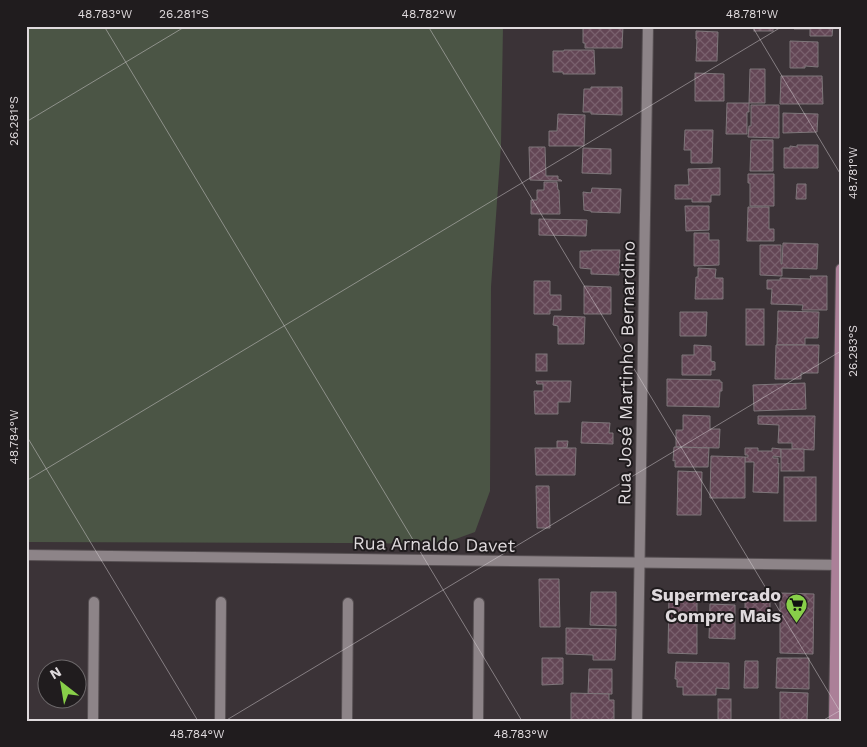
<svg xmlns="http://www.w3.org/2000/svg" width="867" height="747" font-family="'Work Sans',sans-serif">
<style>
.green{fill:#4b5545}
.building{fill:url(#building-cross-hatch);stroke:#7e767a}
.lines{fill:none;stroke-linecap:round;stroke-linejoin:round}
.street-casing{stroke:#575053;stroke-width:12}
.secondary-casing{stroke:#575053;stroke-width:12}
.street{stroke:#8d8488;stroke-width:10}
.secondary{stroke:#ab8098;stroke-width:10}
.ticks{fill:none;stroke:#dfdadd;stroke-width:1;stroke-opacity:0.45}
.labels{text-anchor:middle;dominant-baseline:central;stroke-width:4;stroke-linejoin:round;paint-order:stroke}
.street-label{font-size:18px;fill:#dfdadd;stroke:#201c1e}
.poi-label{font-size:18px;font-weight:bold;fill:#dfdadd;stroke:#201c1e;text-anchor:end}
.neatline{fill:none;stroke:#dfdadd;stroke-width:2}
.ticks-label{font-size:12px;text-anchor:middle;fill:#dfdadd}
</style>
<defs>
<pattern id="building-cross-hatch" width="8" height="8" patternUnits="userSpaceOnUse" patternTransform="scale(1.25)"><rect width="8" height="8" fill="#634655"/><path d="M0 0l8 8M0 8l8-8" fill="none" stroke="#79606d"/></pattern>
</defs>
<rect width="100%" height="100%" fill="#3b3337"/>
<path class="green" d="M 26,26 L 503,26 L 501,145 L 491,287 L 490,491 L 475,532 L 442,544 L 347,543 L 26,542 Z"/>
<g class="building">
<path d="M 585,26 L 623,26 L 622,48 L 585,48 L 585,43 L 583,43 L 583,29 L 585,28 Z"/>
<rect x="754" y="26" width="19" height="5"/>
<path d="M 794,26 L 833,26 L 832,36 L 810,36 L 810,29 L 794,29 Z"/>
<path d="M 696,31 L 718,32 L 717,61 L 696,61 L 697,39 L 696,39 Z"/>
<path d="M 790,41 L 818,42 L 818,67 L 805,66 L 805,68 L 790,68 Z"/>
<path d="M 564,50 L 594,50 L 595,74 L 563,74 L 563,72 L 553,72 L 553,51 L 564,51 Z"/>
<path d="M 750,69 L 765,69 L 765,103 L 749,103 Z"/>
<path d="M 695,73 L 724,74 L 724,101 L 695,101 Z"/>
<path d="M 781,76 L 822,76 L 823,104 L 780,104 Z"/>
<path d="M 591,87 L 622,87 L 622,115 L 591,114 L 591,112 L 583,112 L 584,89 L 591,89 Z"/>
<path d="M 727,103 L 749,103 L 749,112 L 747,112 L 747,134 L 726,134 Z"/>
<path d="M 751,105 L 779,105 L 779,138 L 748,137 L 749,126 L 751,126 Z"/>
<path d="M 783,113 L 818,114 L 817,132 L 783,133 Z"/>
<path d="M 558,114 L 585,115 L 584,146 L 549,146 L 549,131 L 557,131 Z"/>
<path d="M 685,130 L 713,130 L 712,163 L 691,163 L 691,150 L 684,150 Z"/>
<path d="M 751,140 L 773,140 L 773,171 L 750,171 Z"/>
<path d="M 797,145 L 818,145 L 818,168 L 784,168 L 784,148 L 790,148 L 790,146 L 797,147 Z"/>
<path d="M 529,147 L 545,147 L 546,176 L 558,176 L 558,179 L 561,180 L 562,181 L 530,180 Z"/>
<path d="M 583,148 L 611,149 L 611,174 L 582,173 Z"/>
<path d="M 720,168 L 720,195 L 711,195 L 711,202 L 692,202 L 692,199 L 675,199 L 675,185 L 689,185 L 688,169 Z"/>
<path d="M 748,174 L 774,174 L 774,206 L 750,206 L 750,183 L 748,183 Z"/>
<path d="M 544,182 L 557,182 L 558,190 L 559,190 L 560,214 L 531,214 L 531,200 L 537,200 L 537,190 L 544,190 Z"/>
<path d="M 797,184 L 806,184 L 806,199 L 796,199 Z"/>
<path d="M 592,188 L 621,189 L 620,213 L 591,212 L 591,211 L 584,210 L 583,192 L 591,193 Z"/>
<path d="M 685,206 L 709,206 L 709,230 L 686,231 Z"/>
<path d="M 748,207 L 769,207 L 769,229 L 774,229 L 774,241 L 747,241 Z"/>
<path d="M 539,219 L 587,220 L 586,236 L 539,235 Z"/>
<path d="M 694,233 L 709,233 L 709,240 L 719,240 L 719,265 L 694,266 Z"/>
<path d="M 783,243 L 818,244 L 817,269 L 782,268 L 782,276 L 760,275 L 760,245 L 781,245 L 781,264 L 782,264 Z"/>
<path d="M 591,250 L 620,250 L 619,275 L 591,274 L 591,269 L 580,268 L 580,251 L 591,251 Z"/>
<path d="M 698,268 L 716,269 L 715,278 L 723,278 L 723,299 L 695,299 L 696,277 L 698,277 Z"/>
<path d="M 810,276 L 827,276 L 827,310 L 802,310 L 803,305 L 771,304 L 772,289 L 767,289 L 767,280 L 780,280 L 780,278 L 811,279 Z"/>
<path d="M 534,281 L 550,281 L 550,295 L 561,295 L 561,310 L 550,310 L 550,314 L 534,314 Z"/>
<path d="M 584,286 L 611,287 L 611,314 L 584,314 Z"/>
<rect x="746" y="309" width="18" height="36"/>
<path d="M 778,311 L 819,312 L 818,338 L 805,338 L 805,345 L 777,345 Z"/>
<path d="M 680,312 L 707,312 L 706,336 L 680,336 Z"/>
<path d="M 554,316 L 585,317 L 584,344 L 558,344 L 558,326 L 553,325 Z"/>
<path d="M 694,345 L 711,346 L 711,361 L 715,362 L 715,370 L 711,370 L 711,375 L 682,375 L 682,355 L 694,355 Z"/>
<path d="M 776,345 L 819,345 L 818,373 L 801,373 L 801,379 L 775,379 Z"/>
<rect x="536" y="354" width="11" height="17"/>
<path d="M 667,379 L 720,380 L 720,382 L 722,382 L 722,391 L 720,391 L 719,407 L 667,406 Z"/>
<path d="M 536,381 L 571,381 L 570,402 L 558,402 L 558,414 L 535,414 L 534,391 L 543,391 L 543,384 L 537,384 Z"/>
<path d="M 805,383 L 806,409 L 754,411 L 753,385 Z"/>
<path d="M 683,415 L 710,416 L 710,429 L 720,429 L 719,448 L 676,447 L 676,430 L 683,430 Z"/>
<path d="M 758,416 L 815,416 L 814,450 L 792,449 L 792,443 L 778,443 L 779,425 L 758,424 Z"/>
<path d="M 582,422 L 610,423 L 609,433 L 613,433 L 613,444 L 581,443 Z"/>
<path d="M 557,441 L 568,441 L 567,448 L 557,448 Z"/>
<path d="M 674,447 L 709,448 L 708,467 L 675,467 L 675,460 L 673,461 Z"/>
<path d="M 535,448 L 576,448 L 575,475 L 536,475 Z"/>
<path d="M 745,448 L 758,448 L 758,451 L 772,451 L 772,448 L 781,449 L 781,457 L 773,456 L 773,458 L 778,458 L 778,464 L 779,463 L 778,493 L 753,492 L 754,462 L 745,462 L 745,457 L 748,457 L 748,455 L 745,455 Z"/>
<rect x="781" y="449" width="23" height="22"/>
<path d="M 711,456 L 745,457 L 745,498 L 710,498 Z"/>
<path d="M 678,471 L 702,472 L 701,515 L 677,515 Z"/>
<rect x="784" y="477" width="32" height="44"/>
<path d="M 536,486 L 549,486 L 550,528 L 537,528 Z"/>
<path d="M 539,579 L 559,579 L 560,627 L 540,627 Z"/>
<path d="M 591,592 L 616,592 L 616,626 L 590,625 Z"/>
<path d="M 780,593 L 814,594 L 813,654 L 780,653 Z"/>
<path d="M 669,595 L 697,595 L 697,654 L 668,653 Z"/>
<path d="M 745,596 L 770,596 L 770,623 L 745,622 Z"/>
<path d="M 710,604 L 735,605 L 735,639 L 709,638 Z"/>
<path d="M 566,628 L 616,629 L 615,660 L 593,660 L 593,655 L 566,654 Z"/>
<path d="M 542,658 L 563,658 L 563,684 L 542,685 Z"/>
<path d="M 777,658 L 809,658 L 809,689 L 776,688 Z"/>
<path d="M 745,661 L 758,661 L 758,688 L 744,688 Z"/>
<path d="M 676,662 L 729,663 L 729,689 L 716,688 L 716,695 L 683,695 L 683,687 L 677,687 L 677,679 L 675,679 Z"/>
<path d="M 589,669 L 612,669 L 612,694 L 588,694 Z"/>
<path d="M 780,692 L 808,693 L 807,721 L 780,720 Z"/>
<path d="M 571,693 L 609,694 L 609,700 L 614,700 L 614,721 L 571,721 Z"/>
<rect x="718" y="699" width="13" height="22"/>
</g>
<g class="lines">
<defs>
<g id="street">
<path d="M 26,555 L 841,565"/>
<path d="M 93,721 L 94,602"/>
<path d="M 220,721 L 221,602"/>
<path d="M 347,721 L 348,603"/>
<path d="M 478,721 L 479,603"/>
<path d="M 637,721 L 648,26"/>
</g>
<path id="secondary" d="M 834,721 L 841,269"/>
</defs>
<use href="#street" class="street-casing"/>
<use href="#secondary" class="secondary-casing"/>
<use href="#street" class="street"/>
<use href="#secondary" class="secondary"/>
</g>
<path class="ticks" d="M 104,26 L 522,721M 428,26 L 841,713M 752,26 L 841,175M 26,122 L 186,26M 26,435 L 198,721M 26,481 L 783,26M 225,721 L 841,351M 822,721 L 841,710"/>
<defs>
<symbol id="supermarket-pin" viewBox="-11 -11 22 30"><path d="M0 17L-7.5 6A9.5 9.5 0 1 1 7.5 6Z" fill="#88cf49" stroke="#201c1e"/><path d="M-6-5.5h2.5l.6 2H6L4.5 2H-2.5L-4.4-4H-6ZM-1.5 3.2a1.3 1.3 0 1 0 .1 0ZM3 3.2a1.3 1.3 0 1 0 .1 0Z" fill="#111"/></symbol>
</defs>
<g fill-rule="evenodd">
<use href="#supermarket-pin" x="784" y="592" width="25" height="34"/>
</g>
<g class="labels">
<g class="street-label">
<text transform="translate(626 373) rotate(-89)">Rua José Martinho Bernardino</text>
<text transform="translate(434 544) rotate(1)">Rua Arnaldo Davet</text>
</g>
<g class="poi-label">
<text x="781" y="594">Supermercado<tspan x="781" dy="21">Compre Mais</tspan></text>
</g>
</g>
<rect width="867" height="747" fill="none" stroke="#201c1e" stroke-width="55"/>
<g transform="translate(62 684) rotate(329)"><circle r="24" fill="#201c1e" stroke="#6c686a"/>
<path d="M0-4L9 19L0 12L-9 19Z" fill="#88cf49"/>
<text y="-8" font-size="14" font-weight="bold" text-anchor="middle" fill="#dfdadd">N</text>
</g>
<rect x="28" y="28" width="812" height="692" class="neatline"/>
<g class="ticks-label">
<text x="105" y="18">48.783°W</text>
<text x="184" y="18">26.281°S</text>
<text x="429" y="18">48.782°W</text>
<text x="752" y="18">48.781°W</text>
<text transform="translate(14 121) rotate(-90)" y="4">26.281°S</text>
<text transform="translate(853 173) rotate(-90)" y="4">48.781°W</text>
<text transform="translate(853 351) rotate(-90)" y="4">26.283°S</text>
<text transform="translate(14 437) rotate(-90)" y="4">48.784°W</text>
<text x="197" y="738">48.784°W</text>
<text x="521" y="738">48.783°W</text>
</g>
</svg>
